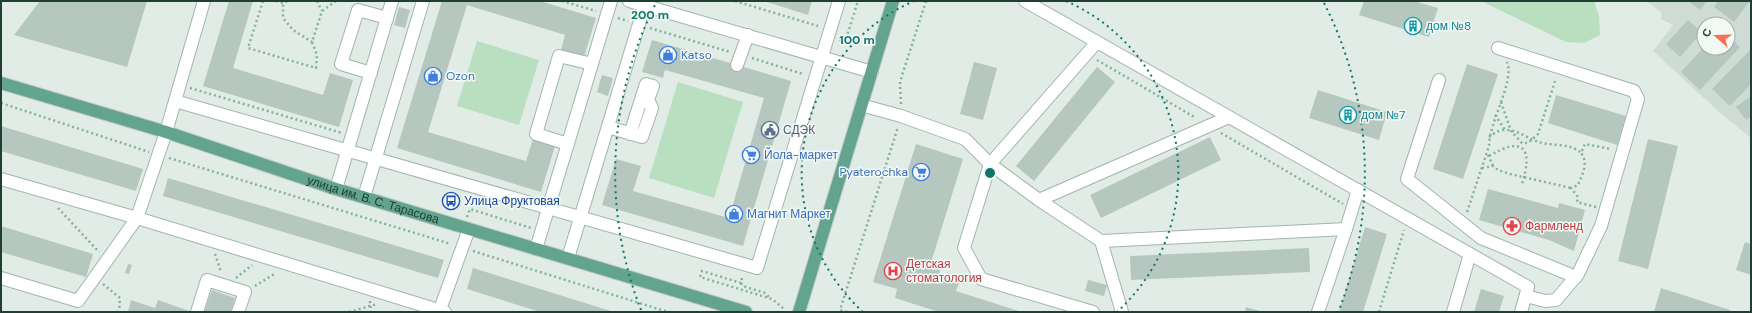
<svg xmlns="http://www.w3.org/2000/svg" width="1752" height="313" font-family="'DM Sans',sans-serif">
<style>
.built{fill:#cfdcd5;fill-rule:evenodd}
.green{fill:#b9dfc0}
.building{fill:#b6c7bf}
.lines{fill:none;stroke-linecap:round;stroke-linejoin:round}
.minor-casing{stroke:#a3b4ad;stroke-width:14}
.major-casing{stroke:#c1c9c6;stroke-width:14}
.path{stroke:#80b29e;stroke-width:2.5;stroke-dasharray:2 3;stroke-linecap:butt}
.minor{stroke:#fff;stroke-width:12}
.major{stroke:#63a48f;stroke-width:12}
.ring{fill:none;stroke:#0f766e;stroke-width:2;stroke-dasharray:2 4}
.labels{text-anchor:middle;dominant-baseline:central;stroke-width:3;stroke-linejoin:round;paint-order:stroke}
.culture-label{font-size:12px;fill:#0d838f;stroke:#f2f9f5;text-anchor:start}
.shop-label{font-size:12px;fill:#366cbe;stroke:#f2f9f5;text-anchor:start}
.service-label{font-size:12px;fill:#4e5e75;stroke:#f2f9f5;text-anchor:start}
.street-label{font-size:12px;fill:#203e34;stroke:#f2f9f5}
.transit-label{font-size:12px;fill:#164399;stroke:#f2f9f5;text-anchor:start}
.health-label{font-size:12px;fill:#be3a42;stroke:#f2f9f5;text-anchor:start}
.centre{fill:#0f766e;stroke:#f2f9f5;stroke-width:2}
.ring-label{font-size:12px;text-anchor:middle;font-weight:bold;fill:#0f766e;stroke:#f2f9f5;stroke-width:3;stroke-linejoin:round;paint-order:stroke}
</style>
<rect width="100%" height="100%" fill="#e1ece6"/>
<path class="built" d="M 1646,1 L 1751,1 L 1751,138 L 1718,111 L 1653,51 L 1673,25 L 1661,19 L 1661,12 ZM 1704,24 L 1728,24 L 1728,48 L 1704,48 Z"/>
<g class="green">
<path d="M 1481,1 L 1594,1 L 1599,16 L 1600,35 L 1584,43 L 1566,42 Z"/>
<path d="M 477,41 L 539,60 L 519,125 L 457,106 Z"/>
<path d="M 678,82 L 743,102 L 714,198 L 649,178 Z"/>
</g>
<g class="building">
<path d="M 40,1 L 147,1 L 127,67 L 14,35 Z"/>
<path d="M 229,1 L 253,1 L 233,68 L 323,95 L 330,73 L 353,80 L 339,127 L 203,86 Z"/>
<path d="M 442,1 L 540,1 L 596,18 L 584,57 L 561,50 L 565,35 L 467,5 L 428,132 L 526,161 L 533,139 L 555,146 L 541,192 L 397,148 Z"/>
<path d="M 764,1 L 812,1 L 808,15 Z"/>
<path d="M 1364,1 L 1414,1 L 1438,8 L 1429,37 L 1359,15 Z"/>
<path d="M 1688,1 L 1707,1 L 1700,10 Z"/>
<path d="M 1718,1 L 1750,1 L 1734,22 L 1714,7 Z"/>
<path d="M 399,7 L 410,10 L 405,28 L 394,25 Z"/>
<path d="M 1688,20 L 1702,32 L 1680,57 L 1666,44 Z"/>
<path d="M 1728,36 L 1740,47 L 1700,90 L 1681,72 L 1704,47 L 1728,48 Z"/>
<path d="M 652,40 L 791,81 L 743,246 L 602,205 L 616,159 L 641,166 L 633,191 L 729,218 L 764,98 L 665,70 L 663,78 L 642,72 Z"/>
<path d="M 1751,49 L 1751,84 L 1730,106 L 1712,89 Z"/>
<path d="M 974,62 L 997,68 L 983,120 L 960,114 Z"/>
<path d="M 1467,64 L 1498,74 L 1463,179 L 1433,169 Z"/>
<path d="M 1097,67 L 1115,82 L 1034,181 L 1016,166 Z"/>
<path d="M 602,75 L 613,78 L 608,96 L 597,92 Z"/>
<path d="M 1318,90 L 1387,112 L 1379,140 L 1309,118 Z"/>
<path d="M 1556,95 L 1626,116 L 1617,145 L 1548,123 Z"/>
<path d="M 1751,96 L 1751,117 L 1746,120 L 1736,107 Z"/>
<path d="M 1,126 L 143,169 L 136,191 L 1,151 Z"/>
<path d="M 1210,137 L 1221,160 L 1101,218 L 1090,195 Z"/>
<path d="M 1648,139 L 1678,146 L 1648,269 L 1618,261 Z"/>
<path d="M 916,144 L 963,159 L 930,266 L 940,269 L 939,274 L 960,280 L 956,291 L 1022,312 L 939,312 L 895,298 L 897,289 L 873,282 Z"/>
<path d="M 168,178 L 444,260 L 438,278 L 163,196 Z"/>
<path d="M 1488,189 L 1558,208 L 1559,203 L 1585,210 L 1574,251 L 1549,240 L 1479,220 Z"/>
<path d="M 1,226 L 93,254 L 86,277 L 1,252 Z"/>
<path d="M 1365,227 L 1387,234 L 1363,312 L 1339,312 Z"/>
<path d="M 1745,242 L 1751,244 L 1751,275 L 1736,270 Z"/>
<path d="M 1309,248 L 1310,272 L 1131,280 L 1130,256 Z"/>
<path d="M 128,264 L 132,265 L 129,274 L 125,273 Z"/>
<path d="M 473,268 L 614,312 L 540,312 L 467,289 Z"/>
<path d="M 1088,280 L 1107,285 L 1104,296 L 1085,291 Z"/>
<path d="M 1661,288 L 1730,310 L 1730,312 L 1654,312 Z"/>
<path d="M 1481,289 L 1504,296 L 1499,312 L 1474,312 Z"/>
<path d="M 212,290 L 235,298 L 231,312 L 204,312 Z"/>
<path d="M 131,300 L 155,308 L 158,300 L 192,312 L 128,312 Z"/>
<path d="M 1246,307 L 1263,312 L 1245,312 Z"/>
</g>
<g class="lines">
<defs>
<g id="minor">
<path d="M 629,1 L 872,72"/>
<path d="M 1025,1 L 1528,287 L 1521,312"/>
<path d="M 1498,48 L 1634,91 L 1638,99 L 1601,226 L 1578,274 L 1556,300 L 1545,301 L 1526,296"/>
<path d="M 737,65 L 748,35"/>
<path d="M 371,73 L 341,64 L 358,10 L 387,18"/>
<path d="M 1439,80 L 1407,179 L 1481,238 L 1576,277"/>
<path d="M 175,101 L 757,268 L 839,1"/>
<path d="M 861,105 L 901,116 L 965,139 L 990,164 L 1039,200 L 1101,241 L 1122,312"/>
<path d="M 608,127 L 642,137 L 652,108 L 648,100 L 653,86 L 646,84 L 630,134"/>
<path d="M 568,144 L 536,134 L 559,56 L 592,64"/>
<path d="M 1,179 L 137,218 L 445,312"/>
<path d="M 336,189 L 392,1"/>
<path d="M 364,197 L 423,1"/>
<path d="M 1039,200 L 1229,117"/>
<path d="M 1101,241 L 1346,229 L 1358,190"/>
<path d="M 536,249 L 611,1"/>
<path d="M 568,258 L 646,1"/>
<path d="M 1,278 L 78,301 L 137,218 L 166,132 L 204,1"/>
<path d="M 197,312 L 207,280 L 245,292 L 238,312"/>
<path d="M 439,312 L 469,229"/>
<path d="M 1093,312 L 981,279 L 964,248 L 990,164 L 1097,42"/>
<path d="M 1318,312 L 1346,229"/>
<path d="M 1453,312 L 1470,254"/>
</g>
<g id="major">
<path id="s1" d="M 1,83 L 166,132 L 336,189 L 746,312"/>
<path d="M 799,312 L 893,1"/>
</g>
</defs>
<use href="#minor" class="minor-casing"/>
<use href="#major" class="major-casing"/>
<g class="path">
<path d="M 263,1 L 248,48 L 316,68 L 317,55 L 312,42 L 322,11 L 336,1"/>
<path d="M 276,1 L 285,4"/>
<path d="M 287,1 L 283,6 L 283,18 L 293,30 L 312,42"/>
<path d="M 317,1 L 322,11"/>
<path d="M 562,1 L 596,11"/>
<path d="M 735,1 L 818,26"/>
<path d="M 618,18 L 628,21"/>
<path d="M 650,28 L 730,52"/>
<path d="M 839,40 L 845,42 L 858,1"/>
<path d="M 752,58 L 803,74"/>
<path d="M 1097,60 L 1196,118"/>
<path d="M 190,88 L 342,133"/>
<path d="M 1501,102 L 1511,131 L 1522,143 L 1528,143 L 1538,134 L 1556,78"/>
<path d="M 1,103 L 149,152"/>
<path d="M 901,104 L 900,82 L 926,1"/>
<path d="M 1495,115 L 1505,130"/>
<path d="M 1221,133 L 1343,204"/>
<path d="M 1489,137 C 1493,134 1497,131 1503,130 C 1516,129 1525,137 1536,141 C 1550,147 1570,142 1581,153"/>
<path d="M 1488,155 L 1493,166"/>
<path d="M 1489,156 C 1522,136 1534,147 1522,184"/>
<path d="M 169,158 L 451,244"/>
<path d="M 1482,168 L 1493,166 L 1498,170 L 1510,174 L 1571,188"/>
<path d="M 1596,207 L 1577,202 L 1578,197 L 1571,188 L 1578,185 C 1582,175 1589,163 1581,153 L 1585,144 L 1611,149"/>
<path d="M 58,208 L 99,252"/>
<path d="M 1467,212 L 1489,146 C 1489,122 1515,81 1507,62"/>
<path d="M 467,217 L 470,209 L 531,228"/>
<path d="M 473,251 L 668,312"/>
<path d="M 215,254 L 221,272"/>
<path d="M 236,278 L 252,265"/>
<path d="M 742,278 L 741,283 L 702,271 L 700,277 L 772,299 L 784,309"/>
<path d="M 741,283 L 743,286 L 765,293 L 770,298"/>
<path d="M 103,284 L 120,298 L 119,312"/>
<path d="M 255,286 L 276,273"/>
<path d="M 370,301 L 371,312"/>
<path d="M 349,312 L 377,304"/>
<path d="M 847,312 L 840,310 L 898,127"/>
<path d="M 1379,312 L 1404,230"/>
</g>
<use href="#minor" class="minor"/>
<use href="#major" class="major"/>
</g>
<g class="ring">
<path d="M863 312A188 188 0 0 1 914 1M1066 1A188 188 0 0 1 1117 312"/>
<path d="M641 310A375 375 0 0 1 656 3M1324 3A375 375 0 0 1 1339 310"/>
</g>
<defs>
<symbol id="building-ring" viewBox="-11 -11 22 22"><circle r="9.5" fill="#f2f9f5" stroke="#0f9aa8" stroke-width="1.5"/><path d="M-4-6H4V6H1V3H-1V6H-4ZM-2.5-4.3h1.7v1.8h-1.7ZM.8-4.3h1.7v1.8H.8ZM-2.5-1h1.7V.8h-1.7ZM.8-1h1.7V.8H.8Z" fill="#0f9aa8"/></symbol>
<symbol id="shop-ring" viewBox="-11 -11 22 22"><circle r="9.5" fill="#f2f9f5" stroke="#3f7fe0" stroke-width="1.5"/><path d="M-5-2.5h2.3a2.7 3.5 0 0 1 5.4 0H5L5.5 6h-11ZM-1.5-2.5h3a1.5 2.3 0 0 0-3 0Z" fill="#3f7fe0"/></symbol>
<symbol id="civic-ring" viewBox="-11 -11 22 22"><circle r="9.5" fill="#f2f9f5" stroke="#5c6f8a" stroke-width="1.5"/><path d="M-.6-6.5H3V-4.5H.6V-3L4-1V1h2V6H-6V1h2V-1L-.6-3ZM-1.2 2.5V6h2.4V2.5Z" fill="#5c6f8a"/></symbol>
<symbol id="supermarket-ring" viewBox="-11 -11 22 22"><circle r="9.5" fill="#f2f9f5" stroke="#3f7fe0" stroke-width="1.5"/><path d="M-6-5.5h2.5l.6 2H6L4.5 2H-2.5L-4.4-4H-6ZM-1.5 3.2a1.3 1.3 0 1 0 .1 0ZM3 3.2a1.3 1.3 0 1 0 .1 0Z" fill="#3f7fe0"/></symbol>
<symbol id="bus-ring" viewBox="-11 -11 22 22"><circle r="9.5" fill="#f2f9f5" stroke="#1a4fb4" stroke-width="1.5"/><path d="M-5-6H5V4H4V6H2V4H-2V6H-4V4H-5ZM-3.5-4V0h7V-4ZM-3.5 1.2v1.5H-2V1.2ZM2 1.2v1.5H3.5V1.2Z" fill="#1a4fb4"/></symbol>
<symbol id="pharmacy-ring" viewBox="-11 -11 22 22"><circle r="9.5" fill="#f2f9f5" stroke="#e0444e" stroke-width="1.5"/><path d="M-2-6h4v4h4v4h-4v4h-4v-4h-4v-4h4Z" fill="#e0444e"/></symbol>
<symbol id="hospital-ring" viewBox="-11 -11 22 22"><circle r="9.5" fill="#f2f9f5" stroke="#e0444e" stroke-width="1.5"/><path d="M-5-5h3v3.5h4V-5h3V5h-3V1.5h-4V5h-3Z" fill="#e0444e"/></symbol>
</defs>
<g fill-rule="evenodd">
<use href="#building-ring" x="1403" y="16" width="20" height="20"/>
<use href="#shop-ring" x="658" y="45" width="20" height="20"/>
<use href="#shop-ring" x="423" y="66" width="20" height="20"/>
<use href="#building-ring" x="1338" y="105" width="20" height="20"/>
<use href="#civic-ring" x="760" y="120" width="20" height="20"/>
<use href="#supermarket-ring" x="741" y="145" width="20" height="20"/>
<use href="#supermarket-ring" x="911" y="162" width="20" height="20"/>
<use href="#bus-ring" x="441" y="191" width="20" height="20"/>
<use href="#shop-ring" x="724" y="204" width="20" height="20"/>
<use href="#pharmacy-ring" x="1502" y="216" width="20" height="20"/>
<use href="#hospital-ring" x="883" y="261" width="20" height="20"/>
</g>
<g class="labels">
<g class="culture-label">
<text x="1426" y="26">дом №8</text>
<text x="1361" y="115">дом №7</text>
</g>
<g class="shop-label">
<text x="681" y="55">Katso</text>
<text x="446" y="76">Ozon</text>
<text x="764" y="155">Йола-маркет</text>
<text x="908" y="172" text-anchor="end">Pyaterochka</text>
<text x="747" y="214">Магнит Маркет</text>
</g>
<g class="service-label">
<text x="783" y="130">СДЭК</text>
</g>
<g class="street-label">
<text stroke="none"><textPath href="#s1" startOffset="390">улица им. В. С. Тарасова</textPath></text>
</g>
<g class="transit-label">
<text x="464" y="201">Улица Фруктовая</text>
</g>
<g class="health-label">
<text x="1525" y="226">Фармленд</text>
<text x="906" y="264">Детская<tspan x="906" dy="14">стоматология</tspan></text>
</g>
</g>
<circle cx="990" cy="173" r="6" class="centre"/>
<g class="ring-label">
<text x="650" y="19">200 m</text>
<text x="857" y="44">100 m</text>
</g>
<rect width="1752" height="313" fill="none" stroke="#203e34" stroke-width="4"/>
<g transform="translate(1716 36) rotate(290)"><circle r="19" fill="#f2f9f5" stroke="#9eaea8"/>
<path d="M0-3L7 15L0 10L-7 15Z" fill="#f97053"/>
<text y="-6" font-size="11" font-weight="bold" text-anchor="middle" fill="#203e34">С</text>
</g>
</svg>
